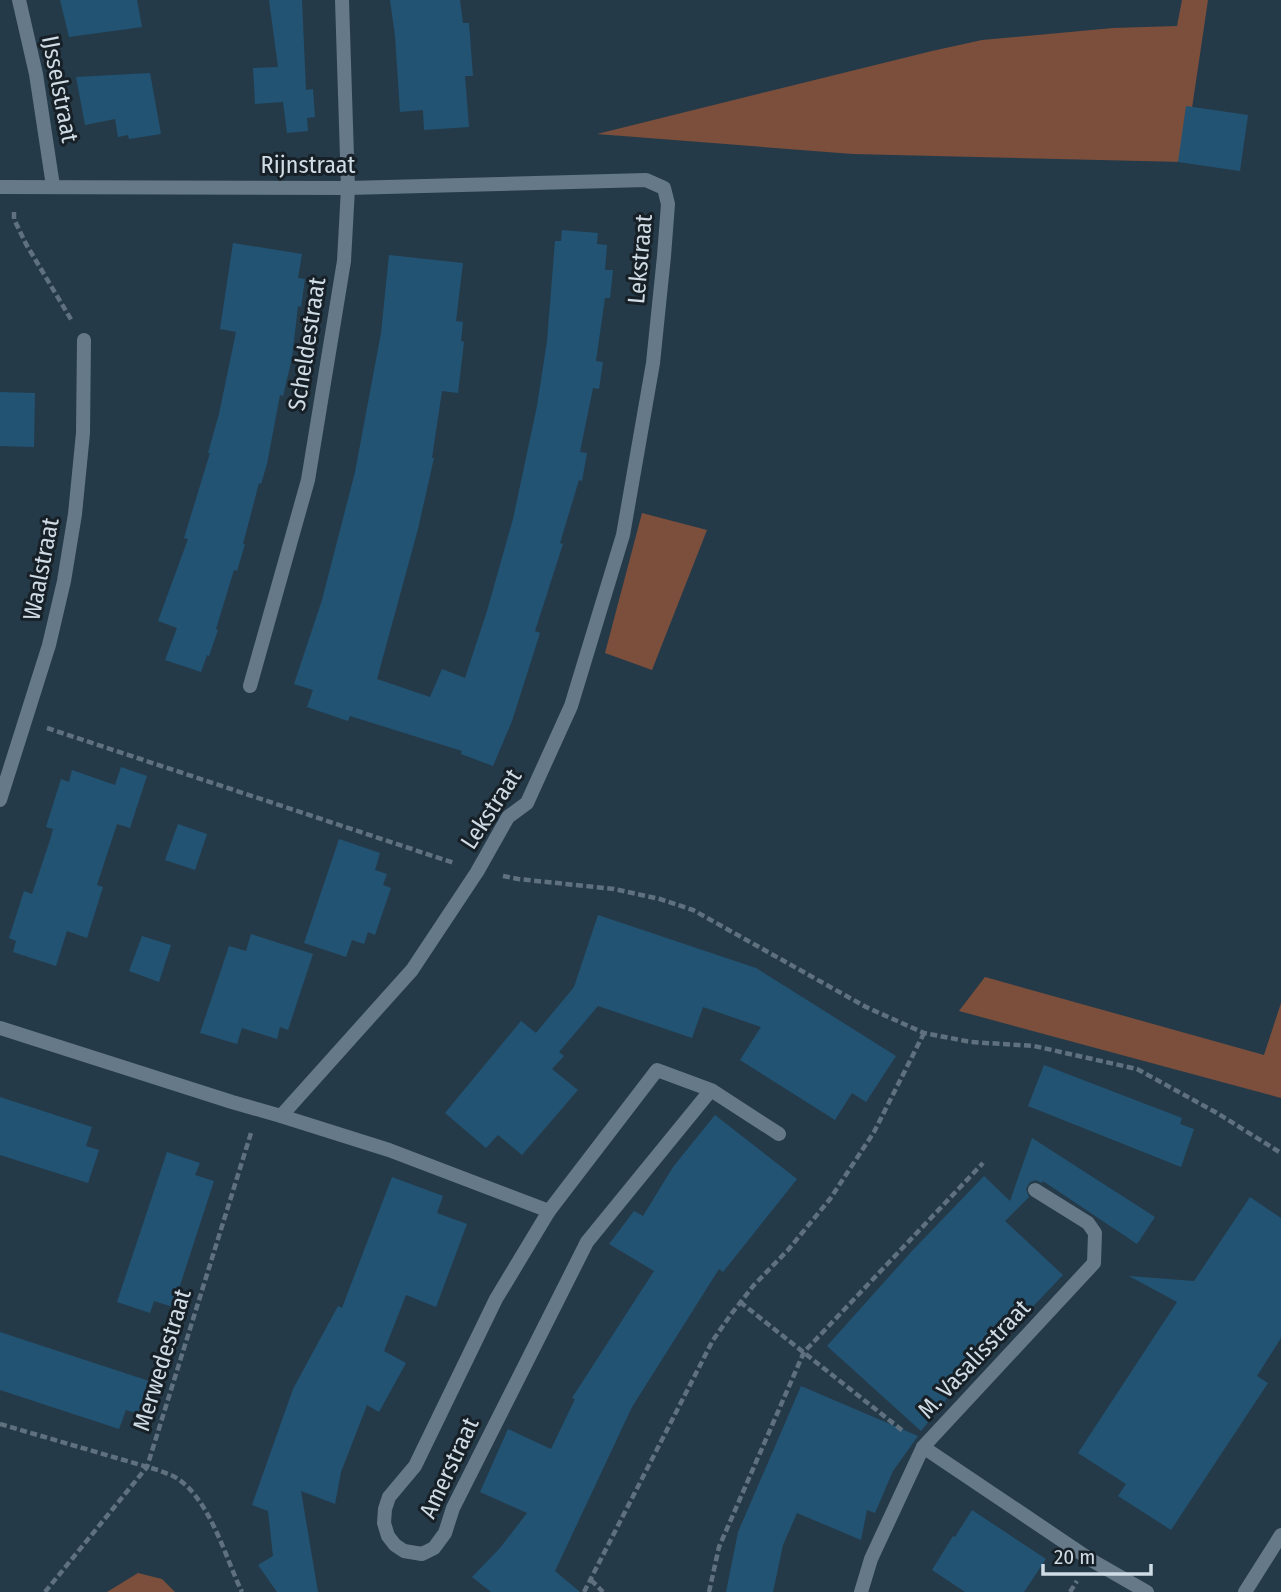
<svg xmlns="http://www.w3.org/2000/svg" width="1281" height="1592" font-family="'Fira Sans Condensed',sans-serif">
<style>
.green{fill:#7c4f3c}
.building{fill:#225373}
.lines{fill:none;stroke-linecap:round;stroke-linejoin:round}
.path{stroke:#5f717e;stroke-width:4.5;stroke-dasharray:7 3.5;stroke-linecap:butt}
.minor{stroke:#657988;stroke-width:14}
.labels{text-anchor:middle;dominant-baseline:central;stroke-width:6;stroke-linejoin:round;paint-order:stroke}
.street-label{font-size:24px;fill:#cfdbe5;stroke:#172026}
</style>
<rect width="100%" height="100%" fill="#253a49"/>
<g class="green">
<path d="M 1182,0 L 1208,0 L 1184,162 L 853,154 L 597,134 L 932,51 L 982,40 L 1113,28 L 1177,26 Z"/>
<path d="M 642,513 L 707,530 L 652,670 L 605,653 Z"/>
<path d="M 985,977 L 1264,1055 L 1281,1003 L 1281,1098 L 959,1011 Z"/>
<path d="M 138,1573 L 162,1579 L 175,1592 L 107,1592 Z"/>
</g>
<g class="building">
<path d="M 60,0 L 137,0 L 142,27 L 69,37 Z"/>
<path d="M 269,0 L 302,0 L 306,90 L 313,89 L 315,117 L 307,118 L 308,131 L 287,133 L 283,102 L 255,104 L 253,68 L 278,67 Z"/>
<path d="M 390,0 L 460,0 L 463,23 L 469,23 L 473,76 L 465,76 L 469,127 L 424,130 L 423,110 L 400,112 L 395,36 Z"/>
<path d="M 150,73 L 161,134 L 129,139 L 128,135 L 118,137 L 115,119 L 85,125 L 76,77 Z"/>
<path d="M 1186,106 L 1248,115 L 1240,171 L 1178,162 Z"/>
<path d="M 562,230 L 598,233 L 597,244 L 607,245 L 605,270 L 613,270 L 610,298 L 605,298 L 596,361 L 603,362 L 599,389 L 593,388 L 580,452 L 587,453 L 582,481 L 579,480 L 560,543 L 563,544 L 535,631 L 540,633 L 512,721 L 493,766 L 461,754 L 462,751 L 350,716 L 348,721 L 307,707 L 313,690 L 294,684 L 322,600 L 355,472 L 381,333 L 389,255 L 463,263 L 456,321 L 463,322 L 461,341 L 464,342 L 458,393 L 442,391 L 432,458 L 434,458 L 418,529 L 377,679 L 430,697 L 442,669 L 465,678 L 487,611 L 513,519 L 537,406 L 547,341 L 555,241 L 561,241 Z"/>
<path d="M 233,243 L 302,254 L 298,278 L 305,279 L 301,307 L 298,306 L 292,358 L 283,396 L 280,395 L 267,464 L 261,484 L 259,483 L 243,544 L 245,544 L 237,571 L 234,570 L 216,629 L 218,630 L 209,656 L 207,655 L 201,672 L 165,660 L 177,628 L 158,621 L 188,539 L 184,538 L 210,453 L 208,453 L 219,414 L 236,332 L 220,329 Z"/>
<path d="M 0,392 L 35,393 L 34,447 L 0,446 Z"/>
<path d="M 121,767 L 147,776 L 130,828 L 117,824 L 97,885 L 103,887 L 87,938 L 67,931 L 56,966 L 13,952 L 16,941 L 9,938 L 24,891 L 32,894 L 50,840 L 53,829 L 46,827 L 61,779 L 69,782 L 72,770 L 115,785 Z"/>
<path d="M 178,824 L 207,834 L 195,870 L 165,860 Z"/>
<path d="M 339,839 L 380,853 L 375,870 L 387,874 L 383,885 L 391,888 L 375,935 L 368,932 L 364,944 L 352,940 L 346,957 L 304,943 Z"/>
<path d="M 598,915 L 756,968 L 896,1056 L 866,1102 L 852,1093 L 835,1120 L 740,1060 L 761,1027 L 703,1007 L 692,1038 L 598,1006 L 559,1052 L 564,1056 L 552,1069 L 578,1090 L 522,1155 L 498,1135 L 486,1148 L 445,1113 L 521,1021 L 536,1033 L 574,987 Z"/>
<path d="M 251,934 L 313,954 L 288,1030 L 280,1027 L 277,1039 L 242,1028 L 237,1044 L 200,1033 L 229,946 L 246,951 Z"/>
<path d="M 142,936 L 171,945 L 159,982 L 129,971 Z"/>
<path d="M 1044,1065 L 1182,1118 L 1180,1124 L 1194,1129 L 1181,1167 L 1028,1106 Z"/>
<path d="M 0,1097 L 92,1127 L 86,1146 L 99,1150 L 88,1183 L 0,1155 Z"/>
<path d="M 715,1115 L 797,1179 L 723,1272 L 719,1269 L 632,1407 L 555,1571 L 580,1592 L 491,1592 L 472,1577 L 500,1548 L 527,1513 L 480,1492 L 508,1429 L 551,1449 L 575,1399 L 572,1398 L 654,1271 L 609,1244 L 634,1211 L 643,1216 L 673,1167 Z"/>
<path d="M 1032,1138 L 1155,1217 L 1137,1244 L 1043,1181 L 1042,1183 L 1036,1180 L 1030,1182 L 1026,1189 L 1029,1197 L 1005,1221 L 1063,1275 L 956,1387 L 921,1431 L 827,1346 L 912,1251 L 984,1176 L 1010,1201 Z"/>
<path d="M 167,1152 L 200,1163 L 195,1175 L 214,1181 L 173,1307 L 154,1301 L 150,1313 L 117,1302 Z"/>
<path d="M 392,1177 L 443,1196 L 437,1213 L 467,1224 L 436,1307 L 406,1295 L 384,1351 L 406,1363 L 379,1412 L 367,1405 L 341,1472 L 335,1504 L 301,1491 L 318,1592 L 277,1592 L 258,1565 L 273,1556 L 268,1511 L 252,1505 L 293,1389 L 338,1306 L 342,1308 Z"/>
<path d="M 1250,1197 L 1281,1218 L 1281,1338 L 1257,1376 L 1268,1383 L 1171,1530 L 1118,1496 L 1126,1484 L 1078,1453 L 1177,1302 L 1129,1276 L 1194,1281 Z"/>
<path d="M 0,1332 L 149,1381 L 138,1414 L 126,1410 L 119,1429 L 0,1390 Z"/>
<path d="M 801,1386 L 918,1436 L 893,1471 L 875,1513 L 867,1510 L 861,1540 L 797,1513 L 783,1545 L 773,1592 L 726,1592 L 738,1532 Z"/>
<path d="M 972,1510 L 1046,1559 L 1024,1592 L 965,1592 L 932,1570 L 953,1536 L 955,1537 Z"/>
</g>
<g class="lines">
<g class="path">
<path d="M 14,212 L 14,219 L 26,244 L 72,321"/>
<path d="M 47,728 L 454,863"/>
<path d="M 503,876 L 518,879 L 614,889 L 660,899 L 693,910 L 866,1007 L 924,1033 L 971,1042 L 1034,1046 L 1137,1069 L 1217,1113 L 1281,1153"/>
<path d="M 740,1302 L 903,1431"/>
<path d="M 0,1424 L 158,1470 C 163,1472 168,1474 173,1476 C 209,1495 225,1557 242,1592"/>
<path d="M 591,1580 L 603,1592"/>
<path d="M 45,1592 L 147,1467 L 251,1133"/>
<path d="M 584,1592 L 713,1340 L 732,1313 L 754,1285 L 788,1250 L 830,1199 L 874,1132 L 924,1033"/>
<path d="M 709,1592 L 719,1547 L 804,1352 L 983,1163"/>
<path d="M 1070,1592 L 1077,1581"/>
</g>
<g class="minor">
<path d="M 19,0 L 36,74 L 53,186"/>
<path d="M 0,187 L 348,188 L 646,180 L 664,188 L 668,204 L 664,256 L 653,363 L 623,535 L 571,706 L 527,803 L 508,817 L 477,872 L 412,970 L 281,1116 L 232,1102 L 0,1028"/>
<path d="M 250,686 L 308,480 L 344,261 L 348,188 L 342,0"/>
<path d="M 0,800 L 49,645 L 64,581 L 75,514 L 83,433 L 84,340"/>
<path d="M 711,1090 L 587,1242 L 453,1508 L 445,1533 L 434,1548 L 422,1554 L 404,1551 L 395,1545 L 388,1536 L 384,1523 L 385,1509 L 389,1497 L 415,1466 L 496,1299 L 549,1211 L 657,1070 L 711,1090 L 779,1134"/>
<path d="M 281,1116 L 389,1150 L 549,1211"/>
<path d="M 923,1447 L 1091,1560 L 1147,1592"/>
<path d="M 861,1592 L 871,1559 L 923,1447 L 1094,1263 L 1095,1233 L 1088,1223 L 1035,1190"/>
<path d="M 1245,1592 L 1281,1535"/>
</g>
</g>
<g class="labels">
<g class="street-label">
<text transform="translate(60 89) rotate(79)">IJsselstraat</text>
<text x="308" y="165">Rijnstraat</text>
<text transform="translate(640 259) rotate(-85)">Lekstraat</text>
<text transform="translate(307 344) rotate(-81)">Scheldestraat</text>
<text transform="translate(41 569) rotate(-79)">Waalstraat</text>
<text transform="translate(491 809) rotate(-57)">Lekstraat</text>
<text transform="translate(974 1359) rotate(-47)">M. Vasalisstraat</text>
<text transform="translate(162 1360) rotate(-73)">Merwedestraat</text>
<text transform="translate(449 1468) rotate(-65)">Amerstraat</text>
</g>
</g>
<path d="M1043 1564v10h108v-10" fill="none" stroke="#cfdbe5" stroke-width="3.5"/>
<text x="1054" y="1564" font-size="21" fill="#cfdbe5" stroke="#172026" stroke-width="5" paint-order="stroke">20 m</text>
</svg>
